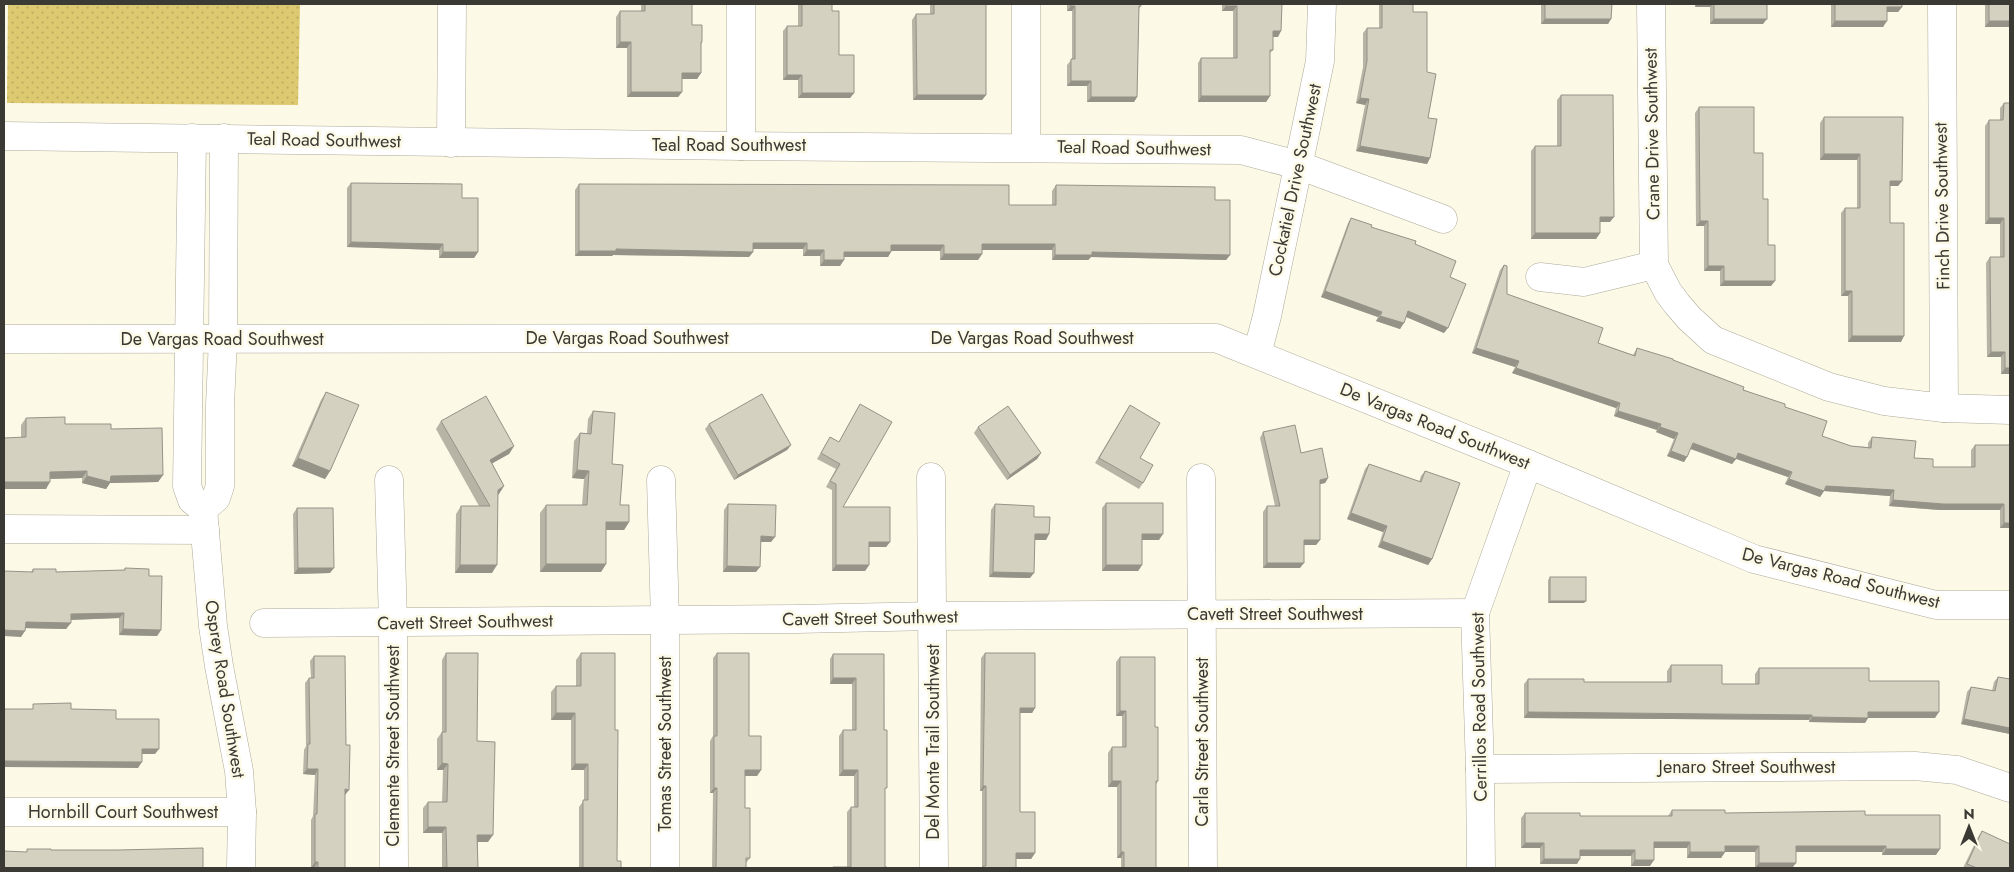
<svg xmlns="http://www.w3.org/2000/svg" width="2014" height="872" font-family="Jost,sans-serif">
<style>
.park{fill:url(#park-dots)}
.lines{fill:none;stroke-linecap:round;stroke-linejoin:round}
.minor-casing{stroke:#aeaa9a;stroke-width:29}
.minor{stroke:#fff;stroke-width:28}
.wall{fill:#b7b4a6}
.shaded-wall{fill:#959287}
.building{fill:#d5d1c1;stroke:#959287}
.labels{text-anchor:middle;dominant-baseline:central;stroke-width:5;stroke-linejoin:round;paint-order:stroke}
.street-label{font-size:18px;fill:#3b3933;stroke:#fcf9e7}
</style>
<defs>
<pattern id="park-dots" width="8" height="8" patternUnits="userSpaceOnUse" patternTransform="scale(1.25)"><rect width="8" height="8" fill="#dcc970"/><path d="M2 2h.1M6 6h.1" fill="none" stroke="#bead61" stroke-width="1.8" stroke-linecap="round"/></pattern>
</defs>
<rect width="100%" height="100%" fill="#fcf9e7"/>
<path class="park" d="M 8,4 L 300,4 L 298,105 L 7,103 Z"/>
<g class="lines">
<defs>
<g id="minor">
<path d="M 1026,4 L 1026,147"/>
<path d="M 1651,4 L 1654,265 L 1668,292 L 1677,304 L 1689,318 L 1713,340 L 1829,387 L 1884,401 L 1944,408 L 2010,410"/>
<path d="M 1942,4 L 1944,408"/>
<path d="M 4,136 L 741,146 L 1241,150 L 1298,165 L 1443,219"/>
<path d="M 192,138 L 187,486 L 192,500 L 203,509 L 213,626 L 219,666 L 239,771 L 242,812 L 241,868"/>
<path d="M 451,143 L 452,4"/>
<path d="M 741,146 L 741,4"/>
<path d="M 1540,277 L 1584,282 L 1654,265"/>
<path d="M 4,339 L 1216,338 L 1528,464 L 1754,559 L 1936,605 L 2010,605"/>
<path d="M 1257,354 L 1267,316 L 1320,61 L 1322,4"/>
<path d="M 931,477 L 934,868"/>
<path d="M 1201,478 L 1203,868"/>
<path d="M 389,480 L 393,623 L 394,868"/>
<path d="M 661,480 L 665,620 L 665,868"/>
<path d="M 203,509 L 216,498 L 220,486 L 220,405 L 223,339 L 224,138"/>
<path d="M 4,529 L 205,530"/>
<path d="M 264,623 L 797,619 L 933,616 L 1475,613"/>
<path d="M 1480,769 L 1915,766 L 1957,770 L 2010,788"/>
<path d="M 4,812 L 242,812"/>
<path d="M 1481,868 L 1480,769 L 1475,613 L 1528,464"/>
</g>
</defs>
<use href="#minor" class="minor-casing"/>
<use href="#minor" class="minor"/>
</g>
<g class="wall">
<path d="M 641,4 L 692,4 L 692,25 L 702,42 L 701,45 L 701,73 L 697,79 L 682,79 L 682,92 L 678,97 L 627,97 L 627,48 L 616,48 L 616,17 L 620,11 L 641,11 Z"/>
<path d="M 798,4 L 832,4 L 832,11 L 839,55 L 854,93 L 850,98 L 798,98 L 798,80 L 783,80 L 783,31 L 787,26 L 798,26 Z"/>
<path d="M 930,4 L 986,4 L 986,95 L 982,100 L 913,100 L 912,20 L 916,14 L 930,14 Z"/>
<path d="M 1067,4 L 1141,4 L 1141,6 L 1139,9 L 1137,97 L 1134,102 L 1087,102 L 1087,86 L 1067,86 L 1067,65 L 1072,59 L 1072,11 L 1067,11 Z"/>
<path d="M 1222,4 L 1282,4 L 1278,37 L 1273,37 L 1273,50 L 1270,53 L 1270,96 L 1266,102 L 1198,102 L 1198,63 L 1201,58 L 1233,58 L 1233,11 L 1222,11 Z"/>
<path d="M 1379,4 L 1413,4 L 1413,12 L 1428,118 L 1430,158 L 1427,164 L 1356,151 L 1365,105 L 1356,103 L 1363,67 L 1363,33 L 1367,28 L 1379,28 Z"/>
<path d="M 1541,4 L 1612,4 L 1611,19 L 1608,24 L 1541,24 Z"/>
<path d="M 1695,4 L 1767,4 L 1763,24 L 1710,24 L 1710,7 L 1695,7 Z"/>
<path d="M 1831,4 L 1902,4 L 1902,7 L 1898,12 L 1887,12 L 1883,27 L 1831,27 Z"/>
<rect x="1985" y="4" width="25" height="23"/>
<path d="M 1561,95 L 1610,222 L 1600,222 L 1600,233 L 1596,239 L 1531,239 L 1531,151 L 1535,146 L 1557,146 L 1557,100 Z"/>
<path d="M 2004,103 L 2010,374 L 2001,374 L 2001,357 L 1987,357 L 1986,263 L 1990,257 L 2000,257 L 2000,224 L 1985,224 L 1985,126 L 1989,120 L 2000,120 L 2000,108 Z"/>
<path d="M 1699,107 L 1754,153 L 1763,199 L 1771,286 L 1720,286 L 1720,271 L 1704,271 L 1704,226 L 1696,226 L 1695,113 Z"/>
<path d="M 1824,117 L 1902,181 L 1898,186 L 1890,186 L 1890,223 L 1901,342 L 1848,342 L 1848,296 L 1841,296 L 1841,213 L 1845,208 L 1857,208 L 1857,160 L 1820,160 L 1820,123 Z"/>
<path d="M 351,183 L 462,198 L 478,252 L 474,258 L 439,258 L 439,250 L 347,247 L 347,188 Z"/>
<path d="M 579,184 L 1009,205 L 1052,205 L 1052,191 L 1056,185 L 1215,200 L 1230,255 L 1226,260 L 1091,257 L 1088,260 L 1052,260 L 1052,250 L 982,250 L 982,254 L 978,260 L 940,260 L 940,251 L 891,251 L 888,257 L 844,257 L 840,266 L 820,266 L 820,256 L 803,256 L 803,249 L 753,249 L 753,252 L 749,257 L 613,255 L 612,256 L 575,256 L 575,190 Z"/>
<path d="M 1351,218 L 1371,227 L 1415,244 L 1450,277 L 1444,333 L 1406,317 L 1400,329 L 1376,321 L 1378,317 L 1321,297 L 1348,223 Z"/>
<path d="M 1504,265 L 1507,294 L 1598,343 L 1633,355 L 1637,348 L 1673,360 L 1785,407 L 1822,436 L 1851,446 L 1868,447 L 1868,443 L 1872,437 L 1933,467 L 1971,467 L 1971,450 L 1975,445 L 2010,445 L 2010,528 L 2000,528 L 2000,510 L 1940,510 L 1889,506 L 1890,496 L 1824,491 L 1820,497 L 1785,484 L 1788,477 L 1736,459 L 1732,464 L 1690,449 L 1687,457 L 1684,462 L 1667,456 L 1674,439 L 1656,432 L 1657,430 L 1614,416 L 1616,408 L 1512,373 L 1515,367 L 1472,353 L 1500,270 Z"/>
<path d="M 326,392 L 330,471 L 325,479 L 292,466 L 321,400 Z"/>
<path d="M 860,404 L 843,507 L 890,542 L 886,547 L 869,547 L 869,565 L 865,571 L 832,571 L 832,490 L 826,487 L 836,469 L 817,459 L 830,437 L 839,442 Z"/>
<path d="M 1130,405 L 1143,483 L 1139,489 L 1095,463 Z"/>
<path d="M 593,411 L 612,464 L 620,505 L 629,522 L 624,530 L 606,530 L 606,564 L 601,572 L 540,572 L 540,513 L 546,505 L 582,505 L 584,479 L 572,478 L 574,441 L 580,433 L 587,433 L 588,419 Z"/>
<path d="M 26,418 L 65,424 L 111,429 L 163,475 L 158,482 L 110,483 L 106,489 L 82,483 L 82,478 L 50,479 L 46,489 L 21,437 L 21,425 Z"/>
<path d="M 441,421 L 514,446 L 509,454 L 492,463 L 504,486 L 498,494 L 492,573 L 455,573 L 456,514 L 461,506 L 479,506 L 436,429 Z"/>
<path d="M 709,424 L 791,445 L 787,450 L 734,480 L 705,429 Z"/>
<path d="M 978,427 L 1041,453 L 1037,459 L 1007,480 L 974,433 Z"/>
<path d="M 1263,432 L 1301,453 L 1328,478 L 1325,483 L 1320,484 L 1320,540 L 1316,545 L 1304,545 L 1300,568 L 1263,568 L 1263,512 L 1267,506 L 1275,506 L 1260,438 Z"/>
<path d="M 1369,464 L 1419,482 L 1421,476 L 1425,471 L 1432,559 L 1428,565 L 1378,547 L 1383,532 L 1347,519 L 1365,469 Z"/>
<path d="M 1106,503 L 1159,540 L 1142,540 L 1142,565 L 1138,571 L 1102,571 L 1102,508 Z"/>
<path d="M 728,504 L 771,542 L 760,542 L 756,572 L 723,572 L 724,510 Z"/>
<path d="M 995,504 L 1034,517 L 1049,534 L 1046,540 L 1035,540 L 1030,578 L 989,577 L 991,510 Z"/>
<path d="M 297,508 L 330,573 L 294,574 L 293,514 Z"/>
<path d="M 125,568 L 149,576 L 161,630 L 157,636 L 119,635 L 119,618 L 71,620 L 66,629 L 25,628 L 21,637 L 31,572 L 33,569 L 56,572 L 124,570 Z"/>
<path d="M 1550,577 L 1584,603 L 1548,603 L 1548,580 Z"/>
<path d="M 446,653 L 477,741 L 488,842 L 478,842 L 478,868 L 442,868 L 442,833 L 423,833 L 423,808 L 428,802 L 442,802 L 443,770 L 437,770 L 437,739 L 442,732 L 442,660 Z"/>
<path d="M 581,653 L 615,730 L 617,861 L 621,868 L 579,868 L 579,807 L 584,800 L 584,770 L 571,770 L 571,720 L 551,720 L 551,692 L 556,686 L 576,686 L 576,660 Z"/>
<path d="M 717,653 L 749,736 L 761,770 L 757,776 L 745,776 L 745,808 L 750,858 L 746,863 L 746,868 L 712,868 L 713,793 L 710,793 L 710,741 L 713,736 L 713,658 Z"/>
<path d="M 985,653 L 1035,708 L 1032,713 L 1020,713 L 1020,812 L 1035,853 L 1031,859 L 1016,859 L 1016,868 L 982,868 L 982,791 L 980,791 L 981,658 Z"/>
<path d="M 833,654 L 884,654 L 885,867 L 887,868 L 832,868 L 833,867 L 847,867 L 847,812 L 851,807 L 854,807 L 854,776 L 839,776 L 839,736 L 843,730 L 852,730 L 852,684 L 830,684 L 830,659 Z"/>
<path d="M 314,656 L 345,795 L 345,868 L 311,868 L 311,820 L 313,816 L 315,775 L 303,774 L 304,750 L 306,746 L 305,683 L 309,678 L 311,678 L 310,661 Z"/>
<path d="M 1120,657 L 1155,727 L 1158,781 L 1156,785 L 1156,868 L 1121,868 L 1121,858 L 1117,858 L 1117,787 L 1108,787 L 1108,753 L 1112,747 L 1122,747 L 1122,716 L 1116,716 L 1116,662 Z"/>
<path d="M 1671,665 L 1722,684 L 1755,684 L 1755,674 L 1759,668 L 1869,681 L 1935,718 L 1868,718 L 1865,723 L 1809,722 L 1809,720 L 1524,718 L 1524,684 L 1528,679 L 1584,682 L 1667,682 L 1667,671 Z"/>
<path d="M 1998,677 L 2010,679 L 2010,734 L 1961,724 L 1967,692 L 1971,687 L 1992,691 L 1994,682 Z"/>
<path d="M 1672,810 L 1725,813 L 1865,815 L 1936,855 L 1882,855 L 1882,852 L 1796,852 L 1796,863 L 1792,868 L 1755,868 L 1755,852 L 1725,852 L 1721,858 L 1687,858 L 1687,848 L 1654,848 L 1650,866 L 1631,866 L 1631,856 L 1580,856 L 1577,864 L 1540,864 L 1540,848 L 1521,848 L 1521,818 L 1525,813 L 1580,816 L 1668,816 Z"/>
<path d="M 1982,831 L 2010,868 L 1963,868 L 1978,837 Z"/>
</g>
<g class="shaded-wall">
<path d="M 1697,4 L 1713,4 L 1710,7 L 1695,7 Z"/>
<path d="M 1071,6 L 1075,6 L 1072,11 L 1067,11 Z"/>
<path d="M 1226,6 L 1237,6 L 1233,11 L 1222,11 Z"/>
<path d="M 1887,7 L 1902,7 L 1898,12 L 1883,12 Z"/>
<path d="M 1545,19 L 1611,19 L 1608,24 L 1541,24 Z"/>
<path d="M 1714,19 L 1767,19 L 1763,24 L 1710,24 Z"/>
<path d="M 1835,21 L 1887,21 L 1883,27 L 1831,27 Z"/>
<path d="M 1989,21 L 2010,21 L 2010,27 L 1985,27 Z"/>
<path d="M 1273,31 L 1281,31 L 1278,37 L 1269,37 Z"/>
<path d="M 620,42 L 631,42 L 627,48 L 616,48 Z"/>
<path d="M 682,73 L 701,73 L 697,79 L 678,79 Z"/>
<path d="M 787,75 L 802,75 L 798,80 L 783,80 Z"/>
<path d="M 1071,81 L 1091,81 L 1087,86 L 1067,86 Z"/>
<path d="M 631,92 L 682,92 L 678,97 L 627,97 Z"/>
<path d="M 802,93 L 854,93 L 850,98 L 798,98 Z"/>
<path d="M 917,95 L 986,95 L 982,100 L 913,100 Z"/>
<path d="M 1201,96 L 1270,96 L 1266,102 L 1198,102 Z"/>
<path d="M 1091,97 L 1137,97 L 1134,102 L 1087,102 Z"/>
<path d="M 1360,98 L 1369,99 L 1365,105 L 1356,103 Z"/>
<path d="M 1360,146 L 1430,158 L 1427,164 L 1356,151 Z"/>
<path d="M 1824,154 L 1860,154 L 1857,160 L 1820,160 Z"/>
<path d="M 1890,181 L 1902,181 L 1898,186 L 1886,186 Z"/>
<path d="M 1600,217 L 1614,217 L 1610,222 L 1596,222 Z"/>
<path d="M 1989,218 L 2004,218 L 2000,224 L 1985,224 Z"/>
<path d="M 1700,221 L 1708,221 L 1704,226 L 1696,226 Z"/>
<path d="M 1535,233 L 1600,233 L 1596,239 L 1531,239 Z"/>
<path d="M 351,242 L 443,244 L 439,250 L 347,247 Z"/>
<path d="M 753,243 L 807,243 L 803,249 L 749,249 Z"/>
<path d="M 982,244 L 1055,244 L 1052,250 L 978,250 Z"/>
<path d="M 891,245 L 944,245 L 940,251 L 888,251 Z"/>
<path d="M 616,249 L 753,252 L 749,257 L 613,255 L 612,256 L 575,256 L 579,251 Z"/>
<path d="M 807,250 L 824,250 L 820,256 L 803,256 Z"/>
<path d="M 443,252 L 478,252 L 474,258 L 439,258 Z"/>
<path d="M 844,252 L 891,252 L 888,257 L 840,257 Z"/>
<path d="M 1092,252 L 1230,255 L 1226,260 L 1091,257 L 1088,260 L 1052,260 L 1055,255 Z"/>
<path d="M 944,254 L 982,254 L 978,260 L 940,260 Z"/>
<path d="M 824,260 L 844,260 L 840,266 L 820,266 Z"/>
<path d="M 1708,266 L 1724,266 L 1720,271 L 1704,271 Z"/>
<path d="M 1724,281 L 1775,281 L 1771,286 L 1720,286 Z"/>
<path d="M 1325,291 L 1382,312 L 1378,317 L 1321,297 Z"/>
<path d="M 1845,291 L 1852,291 L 1848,296 L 1841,296 Z"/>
<path d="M 1408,311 L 1448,328 L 1444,333 L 1404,316 Z"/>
<path d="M 1380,316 L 1404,323 L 1400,329 L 1376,321 Z"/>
<path d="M 1852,336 L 1904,336 L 1901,342 L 1848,342 Z"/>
<path d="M 1476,348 L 1519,361 L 1515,367 L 1472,353 Z"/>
<path d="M 1991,352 L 2005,352 L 2001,357 L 1987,357 Z"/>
<path d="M 1516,368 L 1620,403 L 1616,408 L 1512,373 Z"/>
<path d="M 2005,368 L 2010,368 L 2010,374 L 2001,374 Z"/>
<path d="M 1618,411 L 1661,424 L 1657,430 L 1614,416 Z"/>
<path d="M 1660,427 L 1678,433 L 1674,439 L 1656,432 Z"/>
<path d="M 1693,443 L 1736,459 L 1732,464 L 1689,448 Z"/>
<path d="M 791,445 L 787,450 L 734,480 L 738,475 Z"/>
<path d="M 514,446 L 509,454 L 484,468 L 490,460 Z"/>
<path d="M 1671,451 L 1687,457 L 1684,462 L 1667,456 Z"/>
<path d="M 1041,453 L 1037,459 L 1007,480 L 1010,475 Z"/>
<path d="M 1738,453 L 1792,472 L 1788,477 L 1734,458 Z"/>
<path d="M 298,458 L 330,471 L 325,479 L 292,466 Z"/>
<path d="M 577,470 L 589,471 L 584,479 L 572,478 Z"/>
<path d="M 87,471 L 82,478 L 45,479 L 50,472 Z"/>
<path d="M 163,475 L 158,482 L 110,483 L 106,489 L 82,483 L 87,476 Z"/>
<path d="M 1328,478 L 1325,483 L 1316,485 L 1320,480 Z"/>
<path d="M 1789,479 L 1894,490 L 1890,496 L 1824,491 L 1820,497 L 1785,484 Z"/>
<path d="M 4,482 L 50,482 L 46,489 L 4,489 Z"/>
<path d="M 504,486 L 499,494 L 493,498 L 498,490 Z"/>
<path d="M 1893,500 L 2004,504 L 2000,510 L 1940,510 L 1889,506 Z"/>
<path d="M 1351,513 L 1387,526 L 1383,532 L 1347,519 Z"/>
<path d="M 606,522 L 629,522 L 624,530 L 601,530 Z"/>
<path d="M 2004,523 L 2010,523 L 2010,528 L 2000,528 Z"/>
<path d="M 1035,534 L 1049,534 L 1046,540 L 1031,540 Z"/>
<path d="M 1142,534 L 1163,534 L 1159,540 L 1138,540 Z"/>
<path d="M 761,536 L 775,537 L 771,542 L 757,542 Z"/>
<path d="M 1304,540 L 1320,540 L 1316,545 L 1300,545 Z"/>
<path d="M 1382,541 L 1432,559 L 1428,565 L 1378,547 Z"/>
<path d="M 869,542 L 890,542 L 886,547 L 865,547 Z"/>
<path d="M 1267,563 L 1304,563 L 1300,568 L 1263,568 Z"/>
<path d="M 546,564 L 606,564 L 601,572 L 540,572 Z"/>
<path d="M 460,565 L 497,565 L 492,573 L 455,573 Z"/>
<path d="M 836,565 L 869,565 L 865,571 L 832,571 Z"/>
<path d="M 1106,565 L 1142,565 L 1138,571 L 1102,571 Z"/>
<path d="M 727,566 L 760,567 L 756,572 L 723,572 Z"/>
<path d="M 298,568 L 334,568 L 330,573 L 294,574 Z"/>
<path d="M 993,572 L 1034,573 L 1030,578 L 989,577 Z"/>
<path d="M 1550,601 L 1586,601 L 1584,603 L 1548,603 Z"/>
<path d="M 124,613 L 119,618 L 67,620 L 71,614 Z"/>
<path d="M 26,622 L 71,623 L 66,629 L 21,628 Z"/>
<path d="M 123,629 L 161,630 L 157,636 L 119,635 Z"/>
<path d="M 4,630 L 25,631 L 21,637 L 4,636 Z"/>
<path d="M 833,678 L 856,678 L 852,684 L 830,684 Z"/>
<path d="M 1020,708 L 1035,708 L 1032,713 L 1016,713 Z"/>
<path d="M 1120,711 L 1126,711 L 1122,716 L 1116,716 Z"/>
<path d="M 1528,712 L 1812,715 L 1809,720 L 1524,718 Z"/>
<path d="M 1868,712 L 1939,712 L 1935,718 L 1865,718 Z"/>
<path d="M 556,713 L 575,713 L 571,720 L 551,720 Z"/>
<path d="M 1812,717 L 1868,718 L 1865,723 L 1809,722 Z"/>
<path d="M 1964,719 L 2010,728 L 2010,734 L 1961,724 Z"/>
<path d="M 142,749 L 159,749 L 155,754 L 138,754 Z"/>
<path d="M 5,761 L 142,762 L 138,768 L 4,767 L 4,763 Z"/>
<path d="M 442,763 L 448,764 L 443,770 L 437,770 Z"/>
<path d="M 575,764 L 588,764 L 584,770 L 571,770 Z"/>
<path d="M 307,769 L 318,769 L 315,775 L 303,774 Z"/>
<path d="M 745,770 L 761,770 L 757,776 L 742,776 Z"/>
<path d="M 843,770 L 858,770 L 854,776 L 839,776 Z"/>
<path d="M 1112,781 L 1121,781 L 1117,787 L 1108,787 Z"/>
<path d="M 983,786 L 986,786 L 982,791 L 980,791 Z"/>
<path d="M 714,788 L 717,788 L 713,793 L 710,793 Z"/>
<path d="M 345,789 L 349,790 L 345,795 L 341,795 Z"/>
<path d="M 428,827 L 446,827 L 442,833 L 423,833 Z"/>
<path d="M 477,835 L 493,835 L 488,842 L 473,842 Z"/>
<path d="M 1654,842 L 1690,842 L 1687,848 L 1650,848 Z"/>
<path d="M 1525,843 L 1544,843 L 1540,848 L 1521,848 Z"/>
<path d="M 1725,846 L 1759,846 L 1755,852 L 1721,852 Z"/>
<path d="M 1796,846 L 1886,846 L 1882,852 L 1792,852 Z"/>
<path d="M 1886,849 L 1940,849 L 1936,855 L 1882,855 Z"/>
<path d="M 1580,850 L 1635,850 L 1631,856 L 1577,856 Z"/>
<path d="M 1121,852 L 1124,852 L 1121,858 L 1117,858 Z"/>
<path d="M 1690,852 L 1725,852 L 1721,858 L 1687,858 Z"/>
<path d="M 1016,853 L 1035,853 L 1031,859 L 1012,859 Z"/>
<path d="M 1544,859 L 1580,859 L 1577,864 L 1540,864 Z"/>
<path d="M 1635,860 L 1654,860 L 1650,866 L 1631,866 Z"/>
<path d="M 315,862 L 318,862 L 314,868 L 311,868 Z"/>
<path d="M 1759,863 L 1796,863 L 1792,868 L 1755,868 Z"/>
</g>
<g class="building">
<path d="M 645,4 L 692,4 L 692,25 L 702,25 L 702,42 L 701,42 L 701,73 L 682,73 L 682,92 L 631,92 L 631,42 L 620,42 L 620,11 L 645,11 Z"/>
<path d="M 802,4 L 832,4 L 832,11 L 839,11 L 839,55 L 854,55 L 854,93 L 802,93 L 802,75 L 787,75 L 787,26 L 802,26 Z"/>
<path d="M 934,4 L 986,4 L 986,95 L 917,95 L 916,14 L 934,14 Z"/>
<path d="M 1071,4 L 1141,4 L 1141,6 L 1139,6 L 1137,97 L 1091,97 L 1091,81 L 1071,81 L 1071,59 L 1075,59 L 1075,6 L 1071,6 Z"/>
<path d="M 1226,4 L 1282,4 L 1281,31 L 1273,31 L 1273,50 L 1270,50 L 1270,96 L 1201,96 L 1201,58 L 1237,58 L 1237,6 L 1226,6 Z"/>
<path d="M 1382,4 L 1413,4 L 1413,12 L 1427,12 L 1427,72 L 1436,74 L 1428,118 L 1437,119 L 1430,158 L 1360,146 L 1369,99 L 1360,98 L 1367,61 L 1367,28 L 1382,28 Z"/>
<path d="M 1545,4 L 1612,4 L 1611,19 L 1545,19 Z"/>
<rect x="1714" y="4" width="53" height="15"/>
<path d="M 1835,4 L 1902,4 L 1902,7 L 1887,7 L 1887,21 L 1835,21 Z"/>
<rect x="1989" y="4" width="21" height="17"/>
<path d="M 1561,95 L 1613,95 L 1614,217 L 1600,217 L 1600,233 L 1535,233 L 1535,146 L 1561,146 Z"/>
<path d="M 2004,103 L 2010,103 L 2010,368 L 2005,368 L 2005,352 L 1991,352 L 1990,257 L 2004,257 L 2004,218 L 1989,218 L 1989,120 L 2003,120 Z"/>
<path d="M 1699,107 L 1754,107 L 1754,153 L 1763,153 L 1763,199 L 1768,199 L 1768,245 L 1775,245 L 1775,281 L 1724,281 L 1724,266 L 1708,266 L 1708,221 L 1700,221 Z"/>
<path d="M 1824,117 L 1903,117 L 1902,181 L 1890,181 L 1890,223 L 1904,223 L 1904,336 L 1852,336 L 1852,291 L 1845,291 L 1845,208 L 1860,208 L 1860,154 L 1824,154 Z"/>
<path d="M 351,183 L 462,184 L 462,198 L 478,198 L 478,252 L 443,252 L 443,244 L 351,242 Z"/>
<path d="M 579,184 L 1009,185 L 1009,205 L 1056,205 L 1056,185 L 1215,187 L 1215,200 L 1230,200 L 1230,255 L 1092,252 L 1092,255 L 1055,255 L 1055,244 L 982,244 L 982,254 L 944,254 L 944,245 L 891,245 L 891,252 L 844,252 L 844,260 L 824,260 L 824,250 L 807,250 L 807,243 L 753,243 L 753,252 L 616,249 L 616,251 L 579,251 Z"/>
<path d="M 1351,218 L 1372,225 L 1371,227 L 1416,241 L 1415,244 L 1456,261 L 1450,277 L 1466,284 L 1448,328 L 1408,311 L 1404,323 L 1380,316 L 1382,312 L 1325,291 Z"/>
<path d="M 1504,265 L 1507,266 L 1507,294 L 1603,328 L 1598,343 L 1635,356 L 1637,348 L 1673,359 L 1673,360 L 1744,387 L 1743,390 L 1785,404 L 1785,407 L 1827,421 L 1822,436 L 1851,446 L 1871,448 L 1872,437 L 1916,441 L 1914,458 L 1933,459 L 1933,467 L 1975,467 L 1975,445 L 2010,445 L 2010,523 L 2004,523 L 2004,504 L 1943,504 L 1893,500 L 1894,490 L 1826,486 L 1824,491 L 1789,479 L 1792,472 L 1738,453 L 1736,459 L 1693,443 L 1687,457 L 1671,451 L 1678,433 L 1660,427 L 1661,424 L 1618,411 L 1620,403 L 1516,368 L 1519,361 L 1476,348 Z"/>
<path d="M 326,392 L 359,405 L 330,471 L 298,458 Z"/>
<path d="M 762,394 L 791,445 L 738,475 L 709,424 Z"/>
<path d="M 486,396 L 514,446 L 490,460 L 504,486 L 498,490 L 497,565 L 460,565 L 461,506 L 490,506 L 441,421 Z"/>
<path d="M 860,404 L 892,422 L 843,507 L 890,507 L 890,542 L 869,542 L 869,565 L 836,565 L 836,484 L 830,481 L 840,464 L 821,453 L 830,437 L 839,442 Z"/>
<path d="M 1130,405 L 1160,423 L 1140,458 L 1153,465 L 1143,483 L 1099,458 Z"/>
<path d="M 1008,406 L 1041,453 L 1010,475 L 978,427 Z"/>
<path d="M 593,411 L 615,413 L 612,464 L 623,465 L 620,505 L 629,505 L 629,522 L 606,522 L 606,564 L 546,564 L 546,505 L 587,505 L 589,471 L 577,470 L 580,433 L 591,434 Z"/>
<path d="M 65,417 L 65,424 L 111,424 L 111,429 L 162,428 L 163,475 L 111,476 L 110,482 L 87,476 L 87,471 L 50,472 L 50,482 L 4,482 L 4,438 L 26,437 L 26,418 Z"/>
<path d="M 1295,425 L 1301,453 L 1322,448 L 1328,478 L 1320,480 L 1320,540 L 1304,540 L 1304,563 L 1267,563 L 1267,506 L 1280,506 L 1263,432 Z"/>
<path d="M 1369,464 L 1421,482 L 1425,471 L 1460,483 L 1432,559 L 1382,541 L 1387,526 L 1351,513 Z"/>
<path d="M 1106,503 L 1163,503 L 1163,534 L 1142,534 L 1142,565 L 1106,565 Z"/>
<path d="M 728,504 L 776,505 L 775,537 L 761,536 L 760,567 L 727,566 Z"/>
<path d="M 995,504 L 1034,506 L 1034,517 L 1050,517 L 1049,534 L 1035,534 L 1034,573 L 993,572 Z"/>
<path d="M 297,508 L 333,508 L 334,568 L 298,568 Z"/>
<path d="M 125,568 L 149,569 L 149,576 L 162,576 L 161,630 L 123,629 L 124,613 L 71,614 L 71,623 L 26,622 L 25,631 L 4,630 L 4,571 L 33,572 L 33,569 L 56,569 L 56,572 L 125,570 Z"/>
<rect x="1550" y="577" width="36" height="24"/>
<path d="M 446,653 L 478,653 L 477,741 L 495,742 L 493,835 L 477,835 L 478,868 L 447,868 L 446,827 L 428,827 L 428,802 L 447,802 L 448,764 L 442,763 L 442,732 L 446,732 Z"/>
<path d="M 581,653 L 615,653 L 615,730 L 618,730 L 617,861 L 621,861 L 621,868 L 583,868 L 583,800 L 588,800 L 588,764 L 575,764 L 575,713 L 556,713 L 556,686 L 581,686 Z"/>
<path d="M 717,653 L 749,653 L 749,736 L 761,736 L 761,770 L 745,770 L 745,808 L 750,808 L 750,858 L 746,858 L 746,868 L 716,868 L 717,788 L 714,788 L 714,736 L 717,736 Z"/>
<path d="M 985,653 L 1035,653 L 1035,708 L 1020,708 L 1020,812 L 1035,812 L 1035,853 L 1016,853 L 1016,868 L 983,868 L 983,866 L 986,866 L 986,786 L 983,786 Z"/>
<path d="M 833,654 L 884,654 L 884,730 L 887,730 L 887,788 L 885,788 L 885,867 L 887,867 L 887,868 L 833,868 L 833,867 L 851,867 L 851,807 L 858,807 L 858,770 L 843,770 L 843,730 L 856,730 L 856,678 L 833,678 Z"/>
<path d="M 314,656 L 345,656 L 346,745 L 350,745 L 349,790 L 345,789 L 345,868 L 318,868 L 318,862 L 315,862 L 315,814 L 317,814 L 318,769 L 307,769 L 308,744 L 310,744 L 309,678 L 314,678 Z"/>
<path d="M 1120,657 L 1155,657 L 1155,727 L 1158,727 L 1158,781 L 1156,781 L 1156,868 L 1124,868 L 1124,852 L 1121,852 L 1121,781 L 1112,781 L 1112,747 L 1126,747 L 1126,711 L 1120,711 Z"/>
<path d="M 1671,665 L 1722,665 L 1722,684 L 1759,684 L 1759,668 L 1869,668 L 1869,681 L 1939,681 L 1939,712 L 1868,712 L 1868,718 L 1812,717 L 1812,715 L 1528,712 L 1528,679 L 1584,679 L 1584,682 L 1671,682 Z"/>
<path d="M 1998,677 L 2010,679 L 2010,728 L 1964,719 L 1971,687 L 1995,691 Z"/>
<path d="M 71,703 L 71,709 L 116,710 L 116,719 L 159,719 L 159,749 L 142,749 L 142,762 L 5,761 L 5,764 L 4,764 L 4,709 L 33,709 L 33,704 Z"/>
<path d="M 1672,810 L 1725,810 L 1725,813 L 1865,811 L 1865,815 L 1940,815 L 1940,849 L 1886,849 L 1886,846 L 1796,846 L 1796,863 L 1759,863 L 1759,846 L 1725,846 L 1725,852 L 1690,852 L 1690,842 L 1654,842 L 1654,860 L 1635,860 L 1635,850 L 1580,850 L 1580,859 L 1544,859 L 1544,843 L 1525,843 L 1525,813 L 1580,813 L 1580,816 L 1672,816 Z"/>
<path d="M 1982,831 L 2010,844 L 2010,868 L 1977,868 L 1967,864 Z"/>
<path d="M 203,848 L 203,868 L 4,868 L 4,851 L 27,852 L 27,849 L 51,849 L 51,850 L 118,850 Z"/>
</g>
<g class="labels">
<g class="street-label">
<text transform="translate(1652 134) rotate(-91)">Crane Drive Southwest</text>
<text transform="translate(324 140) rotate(1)">Teal Road Southwest</text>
<text x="729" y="145">Teal Road Southwest</text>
<text transform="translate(1134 148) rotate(1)">Teal Road Southwest</text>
<text transform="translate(1295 180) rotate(-78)">Cockatiel Drive Southwest</text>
<text transform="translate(1942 206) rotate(-91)">Finch Drive Southwest</text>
<text x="627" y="338">De Vargas Road Southwest</text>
<text x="1032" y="338">De Vargas Road Southwest</text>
<text x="222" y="339">De Vargas Road Southwest</text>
<text transform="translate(1435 426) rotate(22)">De Vargas Road Southwest</text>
<text transform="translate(1841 578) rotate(14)">De Vargas Road Southwest</text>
<text x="1275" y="614">Cavett Street Southwest</text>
<text transform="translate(870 618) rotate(-1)">Cavett Street Southwest</text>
<text transform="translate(465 622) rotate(-1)">Cavett Street Southwest</text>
<text transform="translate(225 689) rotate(81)">Osprey Road Southwest</text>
<text transform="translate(1479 707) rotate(-91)">Cerrillos Road Southwest</text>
<text transform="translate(933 742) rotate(-90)">Del Monte Trail Southwest</text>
<text transform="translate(1202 742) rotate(-90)">Carla Street Southwest</text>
<text transform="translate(665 744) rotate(-90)">Tomas Street Southwest</text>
<text transform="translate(393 746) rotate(-90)">Clemente Street Southwest</text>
<text x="1747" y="767">Jenaro Street Southwest</text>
<text x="123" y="812">Hornbill Court Southwest</text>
</g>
</g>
<rect width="2014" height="872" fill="none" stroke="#3b3933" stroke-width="10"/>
<g transform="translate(1969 827)" stroke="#fcf9e7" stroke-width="4" paint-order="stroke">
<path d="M0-4L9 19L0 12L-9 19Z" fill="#3b3933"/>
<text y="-8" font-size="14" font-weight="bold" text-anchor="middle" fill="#3b3933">N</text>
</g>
</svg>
